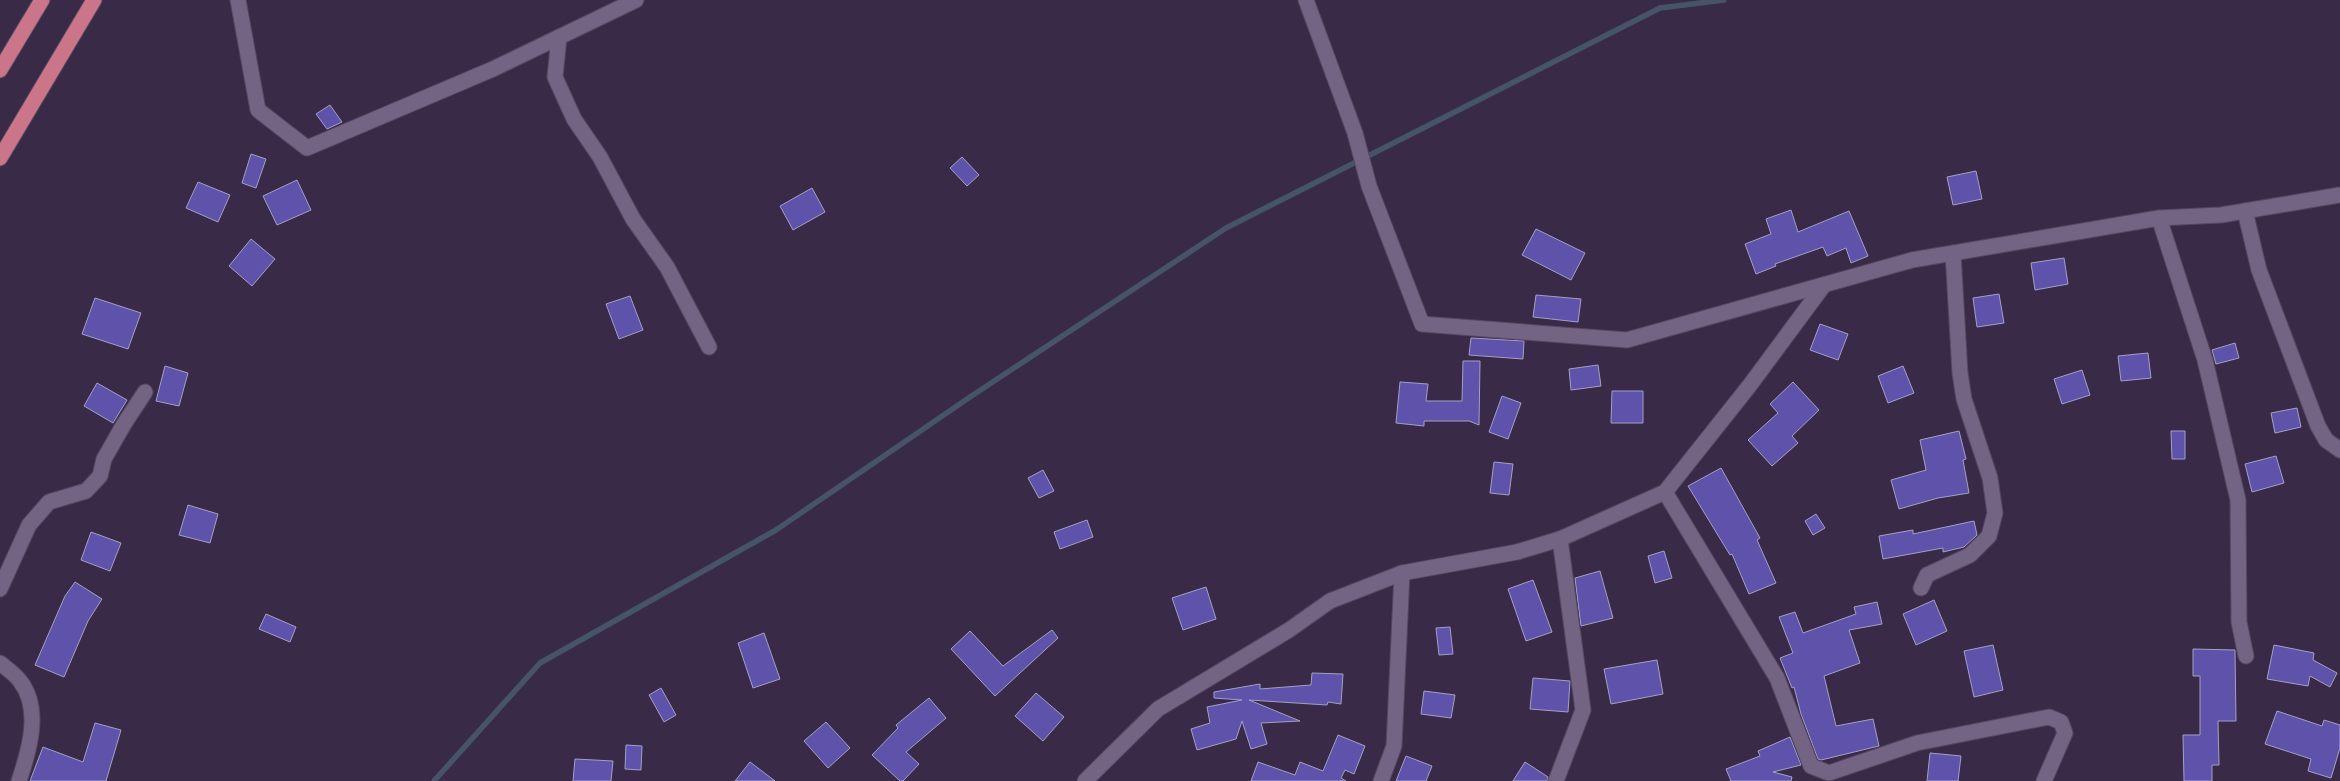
<svg xmlns="http://www.w3.org/2000/svg" width="2340" height="781" font-family="Georgia,serif">
<style>
.lines{fill:none;stroke-linecap:round;stroke-linejoin:round}
.stream{stroke:#455469;stroke-width:5.5}
.building{fill:#5f52aa;stroke:#a2a1c5}
.street-casing{stroke:#54475f;stroke-width:17}
.highway-casing{stroke:#54475f;stroke-width:17}
.street{stroke:#746484;stroke-width:15}
.highway{stroke:#cb7688;stroke-width:15}
</style>
<rect width="100%" height="100%" fill="#392b47"/>
<g class="lines">
<path class="stream" d="M 434,781 L 540,663 L 776,530 L 970,397 L 1226,228 L 1660,8 L 1724,0"/>
</g>
<g class="building">
<path d="M 330,105 L 342,122 L 327,129 L 316,114 Z"/>
<path d="M 251,154 L 266,159 L 256,188 L 242,183 Z"/>
<path d="M 962,157 L 979,175 L 967,186 L 950,168 Z"/>
<path d="M 1976,171 L 1982,199 L 1953,205 L 1947,177 Z"/>
<path d="M 297,180 L 311,210 L 277,225 L 263,196 Z"/>
<path d="M 198,182 L 230,195 L 218,222 L 186,208 Z"/>
<path d="M 812,188 L 825,212 L 793,230 L 780,206 Z"/>
<path d="M 1791,210 L 1798,232 L 1849,211 L 1868,256 L 1851,263 L 1846,248 L 1827,256 L 1823,247 L 1775,264 L 1776,266 L 1756,274 L 1745,244 L 1771,234 L 1766,219 Z"/>
<path d="M 1536,229 L 1585,253 L 1571,280 L 1522,255 Z"/>
<path d="M 251,239 L 275,259 L 252,286 L 229,266 Z"/>
<path d="M 2064,258 L 2068,284 L 2035,290 L 2031,263 Z"/>
<path d="M 1999,294 L 2004,323 L 1977,327 L 1973,298 Z"/>
<path d="M 1536,295 L 1581,299 L 1578,322 L 1533,317 Z"/>
<path d="M 630,296 L 643,330 L 619,339 L 606,304 Z"/>
<path d="M 95,298 L 141,313 L 128,349 L 82,334 Z"/>
<path d="M 1820,324 L 1848,334 L 1838,360 L 1810,350 Z"/>
<path d="M 1471,338 L 1524,341 L 1523,359 L 1469,355 Z"/>
<path d="M 2235,343 L 2239,358 L 2216,364 L 2212,350 Z"/>
<path d="M 2148,353 L 2151,378 L 2121,381 L 2118,356 Z"/>
<path d="M 1463,361 L 1480,361 L 1479,425 L 1469,421 L 1424,421 L 1424,426 L 1396,423 L 1400,382 L 1428,384 L 1426,401 L 1462,401 Z"/>
<path d="M 1598,365 L 1601,386 L 1571,390 L 1569,369 Z"/>
<path d="M 165,366 L 188,373 L 179,406 L 156,401 Z"/>
<path d="M 1903,366 L 1914,393 L 1888,403 L 1878,376 Z"/>
<path d="M 2082,370 L 2090,395 L 2062,404 L 2054,379 Z"/>
<path d="M 1793,382 L 1819,410 L 1792,436 L 1798,443 L 1772,466 L 1748,440 L 1778,413 L 1770,404 Z"/>
<path d="M 97,383 L 127,400 L 113,423 L 84,406 Z"/>
<path d="M 1612,391 L 1643,391 L 1643,423 L 1611,423 Z"/>
<path d="M 1502,396 L 1521,403 L 1508,439 L 1489,432 Z"/>
<path d="M 2297,408 L 2301,427 L 2275,433 L 2271,413 Z"/>
<path d="M 1959,431 L 1966,459 L 1963,460 L 1969,493 L 1938,498 L 1899,509 L 1891,480 L 1926,470 L 1920,440 Z"/>
<path d="M 2171,431 L 2185,431 L 2185,459 L 2172,459 Z"/>
<path d="M 2276,456 L 2284,483 L 2252,492 L 2245,464 Z"/>
<path d="M 1494,462 L 1513,464 L 1509,495 L 1490,493 Z"/>
<path d="M 1721,468 L 1760,538 L 1757,540 L 1776,583 L 1749,594 L 1732,554 L 1730,555 L 1688,486 Z"/>
<path d="M 1043,470 L 1054,491 L 1039,498 L 1028,478 Z"/>
<path d="M 188,505 L 218,514 L 210,543 L 179,535 Z"/>
<path d="M 1816,514 L 1825,528 L 1813,535 L 1805,521 Z"/>
<path d="M 1087,520 L 1093,537 L 1060,549 L 1054,532 Z"/>
<path d="M 1974,521 L 1977,535 L 1964,547 L 1943,552 L 1943,548 L 1883,559 L 1879,536 L 1913,530 L 1913,534 Z"/>
<path d="M 91,532 L 121,543 L 110,571 L 81,560 Z"/>
<path d="M 1664,551 L 1672,578 L 1655,583 L 1648,556 Z"/>
<path d="M 1600,571 L 1613,618 L 1581,626 L 1575,578 Z"/>
<path d="M 1533,580 L 1552,632 L 1526,641 L 1508,589 Z"/>
<path d="M 75,582 L 102,599 L 88,621 L 64,677 L 35,665 L 65,596 Z"/>
<path d="M 1206,587 L 1216,619 L 1183,630 L 1172,598 Z"/>
<path d="M 1934,600 L 1947,631 L 1916,645 L 1903,614 Z"/>
<path d="M 1877,602 L 1882,624 L 1849,630 L 1860,663 L 1824,676 L 1836,726 L 1873,719 L 1879,746 L 1821,760 L 1818,759 L 1801,714 L 1794,687 L 1792,688 L 1780,658 L 1793,653 L 1779,617 L 1795,612 L 1803,633 L 1856,614 L 1854,607 Z"/>
<path d="M 266,614 L 296,627 L 290,642 L 259,629 Z"/>
<path d="M 1450,627 L 1453,654 L 1439,655 L 1436,628 Z"/>
<path d="M 1052,630 L 1058,638 L 995,696 L 951,649 L 970,631 L 1003,666 Z"/>
<path d="M 764,633 L 780,679 L 753,688 L 738,643 Z"/>
<path d="M 1993,645 L 2003,690 L 1974,697 L 1964,651 Z"/>
<path d="M 2274,645 L 2314,653 L 2313,660 L 2337,673 L 2330,687 L 2310,676 L 2308,686 L 2267,679 Z"/>
<path d="M 2193,649 L 2235,650 L 2236,721 L 2218,721 L 2219,765 L 2212,765 L 2212,781 L 2184,781 L 2183,735 L 2200,735 L 2200,676 L 2193,676 Z"/>
<path d="M 1657,660 L 1663,694 L 1611,704 L 1604,669 Z"/>
<path d="M 1312,673 L 1343,674 L 1341,704 L 1328,702 L 1327,705 L 1249,700 L 1300,721 L 1261,723 L 1267,744 L 1251,749 L 1242,721 L 1236,739 L 1197,750 L 1191,729 L 1210,723 L 1207,707 L 1242,700 L 1214,698 L 1214,692 L 1260,684 L 1260,689 L 1311,685 Z"/>
<path d="M 1533,678 L 1570,681 L 1568,712 L 1530,709 Z"/>
<path d="M 661,688 L 676,715 L 664,722 L 649,695 Z"/>
<path d="M 1424,691 L 1455,695 L 1451,718 L 1421,714 Z"/>
<path d="M 1036,693 L 1064,717 L 1043,741 L 1015,716 Z"/>
<path d="M 929,698 L 946,718 L 906,752 L 919,764 L 903,781 L 900,781 L 872,755 L 898,728 L 896,725 Z"/>
<path d="M 2277,711 L 2322,726 L 2324,720 L 2340,725 L 2340,748 L 2331,778 L 2308,771 L 2311,759 L 2265,744 Z"/>
<path d="M 826,722 L 850,748 L 828,768 L 804,741 Z"/>
<path d="M 95,723 L 121,730 L 106,781 L 30,781 L 43,747 L 83,762 Z"/>
<path d="M 1338,735 L 1365,746 L 1354,774 L 1345,770 L 1341,778 L 1346,781 L 1251,781 L 1258,762 L 1295,775 L 1300,762 L 1323,771 Z"/>
<path d="M 1790,737 L 1801,765 L 1773,772 L 1792,777 L 1791,781 L 1731,781 L 1726,769 L 1760,756 L 1758,751 Z"/>
<path d="M 626,745 L 642,746 L 641,770 L 625,769 Z"/>
<path d="M 1930,753 L 1961,756 L 1958,781 L 1927,781 Z"/>
<path d="M 1406,756 L 1432,766 L 1426,781 L 1396,781 Z"/>
<path d="M 575,759 L 613,761 L 611,781 L 573,781 Z"/>
<path d="M 750,762 L 775,781 L 735,781 Z"/>
<path d="M 1525,762 L 1548,777 L 1547,781 L 1513,781 Z"/>
</g>
<g class="lines">
<defs>
<g id="street">
<path d="M 238,0 L 258,110 L 307,148 L 493,69 L 636,0"/>
<path d="M 1306,0 L 1355,133 L 1369,186 L 1422,324 L 1627,340 L 1912,260 L 2159,218 L 2221,215 L 2340,195"/>
<path d="M 559,37 L 555,77 L 574,119 L 600,157 L 633,219 L 667,267 L 709,347"/>
<path d="M 2245,211 L 2259,270 L 2318,426 L 2326,440 L 2340,450"/>
<path d="M 2159,218 L 2205,360 L 2238,500 L 2239,622 L 2246,656"/>
<path d="M 1665,492 L 1777,678 L 1811,766 L 1829,773 L 1917,743 L 2049,717 L 2061,722 L 2065,733 L 2044,781"/>
<path d="M 1921,588 L 1927,575 L 1970,555 L 1989,536 L 1995,513 L 1990,478 L 1964,399 L 1960,373 L 1953,253"/>
<path d="M 0,589 L 29,525 L 49,502 L 86,491 L 100,476 L 104,459 L 124,424 L 145,392"/>
<path d="M 0,663 C 6,668 15,674 20,681 C 42,709 29,751 19,781"/>
<path d="M 1085,781 L 1158,709 L 1289,630 L 1330,601 L 1402,573 L 1517,552 L 1560,539 L 1665,492 L 1750,385 L 1824,285"/>
<path d="M 1381,781 L 1394,746 L 1402,573"/>
<path d="M 1556,781 L 1583,710 L 1560,539"/>
</g>
<g id="highway">
<path d="M 0,70 L 42,0"/>
<path d="M 0,158 L 94,0"/>
</g>
</defs>
<use href="#street" class="street-casing"/>
<use href="#highway" class="highway-casing"/>
<use href="#street" class="street"/>
<use href="#highway" class="highway"/>
</g>
</svg>
